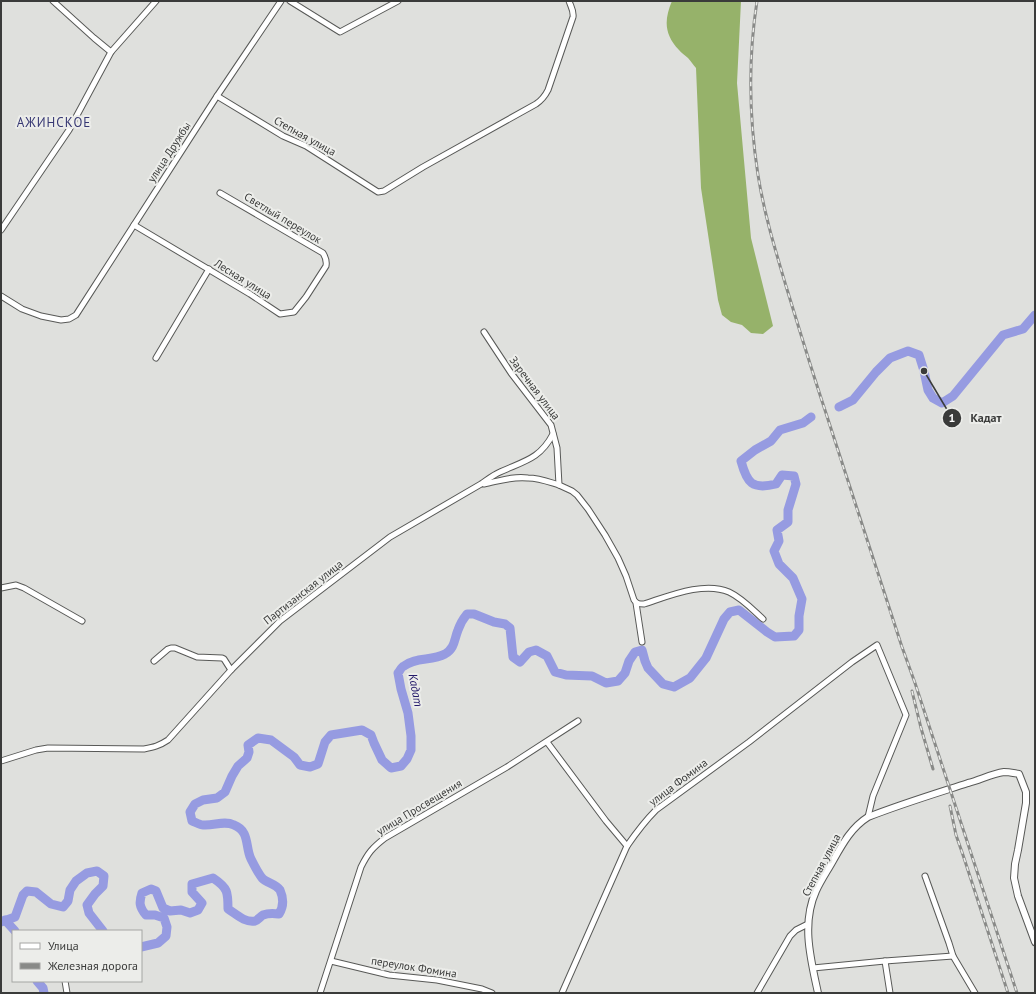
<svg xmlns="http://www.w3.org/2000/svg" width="1036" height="994" font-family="'PT Sans',sans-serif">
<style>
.forest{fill:#96b26a}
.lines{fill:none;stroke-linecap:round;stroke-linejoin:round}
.river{stroke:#969be1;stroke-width:9}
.minor-casing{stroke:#585957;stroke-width:7}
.tertiary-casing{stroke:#585957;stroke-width:8}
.minor{stroke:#fff;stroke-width:5}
.tertiary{stroke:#fff;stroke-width:6}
.rail-casing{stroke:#898a88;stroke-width:3}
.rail{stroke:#ecedea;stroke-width:1.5;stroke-dasharray:4.5;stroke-linecap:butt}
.labels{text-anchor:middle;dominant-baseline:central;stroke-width:4;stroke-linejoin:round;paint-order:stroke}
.street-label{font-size:11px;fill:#3a3b3a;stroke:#ecedea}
.water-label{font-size:12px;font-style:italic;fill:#241a6a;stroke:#ecedea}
.quarter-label{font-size:13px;letter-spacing:1px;fill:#373873;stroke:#ecedea}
.leader{fill:none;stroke:#3a3b3a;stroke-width:1.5}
.callout-dot{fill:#3a3b3a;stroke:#ecedea;stroke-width:1.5}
.mark-label{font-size:12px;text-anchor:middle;font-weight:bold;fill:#fff}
.callout-label{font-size:12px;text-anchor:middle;font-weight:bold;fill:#3a3b3a;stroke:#ecedea;stroke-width:4;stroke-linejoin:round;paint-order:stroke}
</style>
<rect width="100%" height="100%" fill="#dfe0dd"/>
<path class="forest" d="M 672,1 L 741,1 L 737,83 L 751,238 L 773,326 L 763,334 L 751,333 L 742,325 L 731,322 L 722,315 L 718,300 L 701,188 L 696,68 C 693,65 691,61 688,58 C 685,55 681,53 679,50 C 664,34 664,20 672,1 Z"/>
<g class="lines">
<g class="river">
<path d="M 839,407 L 853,400 L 876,372 L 890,358 L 908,351 L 919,355 L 924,371 L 928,390 L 933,398 L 942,403 L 953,396 L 1003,335 L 1023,329 L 1035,315"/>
<path d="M 5,920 L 15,931"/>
<path d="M 1,922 L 15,917 L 23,895 L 27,891 L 36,892 L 51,904 L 63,907 L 68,901 L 70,890 L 76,881 L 87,873 L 97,871 L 104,876 L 103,886 L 95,894 L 87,905 L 89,913 L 103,931"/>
<path d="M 141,947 L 158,943 L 166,936 L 167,927 L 164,918 L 155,915 L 146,915 C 139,907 139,902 142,893 L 151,889 L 156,891 L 163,908 L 170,911 L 181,910 L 190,913 L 198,910 L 202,903 L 192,892 L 192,884 L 213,878 C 228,888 228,892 228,909 C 236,914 245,923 255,921 C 258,920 260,917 263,915 C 268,913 273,913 279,914 C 284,906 284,899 280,890 C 276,884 267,883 262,878 C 258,873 254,865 251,859 C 245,847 250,831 234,825 C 224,820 214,826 203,825 C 200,825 195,822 192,821 L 190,812 L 195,804 L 203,800 L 217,798 L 225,792 L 232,776 L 238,766 L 247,758 L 249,752 L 248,745 L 258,738 L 271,740 L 294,757 L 300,765 L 310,767 L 318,764 L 325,742 L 331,735 L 362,730 L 371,735 L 374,743 L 382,760 L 391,768 L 401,766 L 407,759 L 411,750 L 411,736 L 408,713 L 401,689 L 398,673 C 400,671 401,667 404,666 C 415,657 432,661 445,654 C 455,648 454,640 458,630 C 460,624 463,619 467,614 L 474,614 L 494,622 L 505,624 L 510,628 L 513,657 L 520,662 L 529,652 L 536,650 L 547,656 L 555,672 L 566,675 L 592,676 L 606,683 L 618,681 L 625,673 L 629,661 L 635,652 L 642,650 L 645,661 L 648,668 L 663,684 L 674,687 L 690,678 L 706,658 L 724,619 L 730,612 L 739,610 L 767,632 L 775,637 L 794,636 L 799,630 L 799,616 L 802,599 L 793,578 L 779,564 L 774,551 L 779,541 L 777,530 L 788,522 L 788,510 L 796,484 L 794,476 L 782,475 L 776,484 C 752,490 747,483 741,461 L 755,450 L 771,441 L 780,430 L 803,423 L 811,417"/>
<path d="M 37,981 L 43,988 L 44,993"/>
</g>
<defs>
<g id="minor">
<path d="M 53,1 L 94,38 L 111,52"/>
<path d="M 290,1 L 340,32 L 398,1"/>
<path d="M 217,96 L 283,136 L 306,146 L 378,192 L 384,191 L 423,167 L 536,104 C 542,100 545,96 548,90 L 573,17 C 574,11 571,7 569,1"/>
<path d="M 134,225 L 250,294 L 280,314 L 294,312 L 306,297 L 326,266 C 327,261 326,258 323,253 L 220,193"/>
<path d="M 1,230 L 69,130 L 111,52 L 156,1"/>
<path d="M 1,296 L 22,309 L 41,316 L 61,320 L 69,319 L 76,315 L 217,96 L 281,1"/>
<path d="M 484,332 L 511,373 L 551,425 L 557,448 L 559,485 L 572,491 L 577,495 L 588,509 L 605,535 L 618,558 L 626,576 L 634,600 C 637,604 639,604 644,604 C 669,596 704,581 729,592 C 742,598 753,610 763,619"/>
<path d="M 156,358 L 209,269"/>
<path d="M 484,484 C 499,481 513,476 528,478 C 539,478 549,482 559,485"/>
<path d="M 1,588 L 16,585 L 24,588 L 82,621"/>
<path d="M 636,603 L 642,642"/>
<path d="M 154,661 L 168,649 L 171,648 L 175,648 L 197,657 L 222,658 L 224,659 L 231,670"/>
<path d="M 547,742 L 606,821 L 627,846"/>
<path d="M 1,761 L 36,750 L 48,748 L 144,749 C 154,747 159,746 168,740 L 231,670 L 280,621 L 390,537 L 481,484 C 487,480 493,475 500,472 C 524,461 540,459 553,434"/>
<path d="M 925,876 L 949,943 L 953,956 L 975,993"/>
<path d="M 331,961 L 389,975 L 437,980 L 482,989 L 492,993"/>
<path d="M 885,961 L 890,993"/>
<path d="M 813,968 L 885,961 L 953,956"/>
<path d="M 65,981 L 67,993"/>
<path d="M 320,993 L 361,867 C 368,853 372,848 385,838 L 507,767 L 578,721"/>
<path d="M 562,993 L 627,846 C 636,833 645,821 656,810 L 749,742 L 852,662 L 877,645 L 906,715 L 873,796 L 868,817"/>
<path d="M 757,993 L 790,936 L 796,930 L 808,924"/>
</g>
<path id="tertiary" d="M 818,993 C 811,960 801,924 816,891 C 821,880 828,870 834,859 C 843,843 852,827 868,817 C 901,804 934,794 968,783 C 980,780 991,774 1004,772 C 1009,772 1013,773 1019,774 L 1026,792 L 1026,803 L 1018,850 L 1015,864 L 1014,878 L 1018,896 L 1035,942"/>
</defs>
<use href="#minor" class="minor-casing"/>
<use href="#tertiary" class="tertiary-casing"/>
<use href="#minor" class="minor"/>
<use href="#tertiary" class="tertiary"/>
<defs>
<g id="rail">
<path d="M 757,1 C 748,59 749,117 758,175 C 764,213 775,249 786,286 C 798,325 810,365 823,404 C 849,485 875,566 902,647 L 915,683 L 1017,993"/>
<path d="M 912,691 L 921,728 L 933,769"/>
<path d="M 950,806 L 956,835 L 963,855 L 1008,993"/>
</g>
</defs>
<use href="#rail" class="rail-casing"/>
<use href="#rail" class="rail"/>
</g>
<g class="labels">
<g class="street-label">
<text transform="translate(305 136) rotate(29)">Степная улица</text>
<text transform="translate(169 152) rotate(-57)">улица Дружбы</text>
<text transform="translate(283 218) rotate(31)">Светлый переулок</text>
<text transform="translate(243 279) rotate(32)">Лесная улица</text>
<text transform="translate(535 388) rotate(53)">Заречная улица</text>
<text transform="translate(303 592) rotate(-38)">Партизанская улица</text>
<text transform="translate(678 782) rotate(-37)">улица Фомина</text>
<text transform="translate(419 807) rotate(-31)">улица Просвещения</text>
<text transform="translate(821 865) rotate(-62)">Степная улица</text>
<text transform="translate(414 967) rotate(9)">переулок Фомина</text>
</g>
<g class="water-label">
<text transform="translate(416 690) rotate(79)">Кадат</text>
</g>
<g class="quarter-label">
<text x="54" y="122">АЖИНСКОЕ</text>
</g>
</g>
<path class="leader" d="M924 371L952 418"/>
<g class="callout-dot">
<circle cx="924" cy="371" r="4"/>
<circle cx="952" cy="418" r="10"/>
</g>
<g class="mark-label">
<text x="952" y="422">1</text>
</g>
<g class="callout-label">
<text x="986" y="422">Кадат</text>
</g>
<rect width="1036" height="994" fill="none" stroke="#3a3b3a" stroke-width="4"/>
<rect x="12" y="930" width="130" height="52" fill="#ecedea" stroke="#a5a6a4"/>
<rect x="20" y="943" width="20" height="6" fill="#ffffff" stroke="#a5a6a4"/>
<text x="48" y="950" font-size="12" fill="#3a3b3a">Улица</text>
<rect x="20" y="963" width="20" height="6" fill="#898a88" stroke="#a5a6a4"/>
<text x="48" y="970" font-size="12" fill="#3a3b3a">Железная дорога</text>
</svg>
